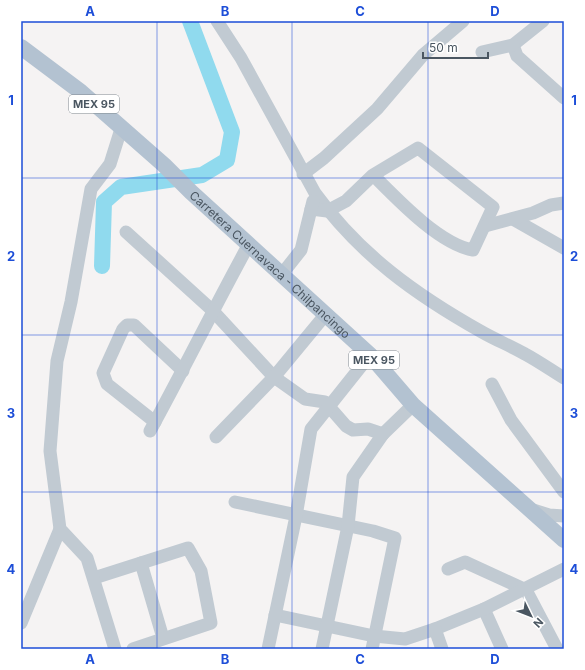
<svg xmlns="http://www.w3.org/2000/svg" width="585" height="670" font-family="Inter,sans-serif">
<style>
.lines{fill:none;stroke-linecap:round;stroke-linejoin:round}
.river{stroke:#90daee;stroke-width:16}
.minor{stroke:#c1cad2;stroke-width:13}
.major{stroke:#b3c2d1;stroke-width:16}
.grid{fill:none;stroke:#1d4ed8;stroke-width:1;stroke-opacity:0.55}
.labels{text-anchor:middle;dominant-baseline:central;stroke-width:3;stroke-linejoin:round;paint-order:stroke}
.shield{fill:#fff;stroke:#808990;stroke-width:1}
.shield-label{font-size:11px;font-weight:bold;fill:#4a5661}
.street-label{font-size:12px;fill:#4a5661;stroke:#fff}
.neatline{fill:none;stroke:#1d4ed8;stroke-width:1.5}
.grid-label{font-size:13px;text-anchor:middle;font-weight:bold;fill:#1d4ed8}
</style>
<rect width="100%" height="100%" fill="#f5f3f3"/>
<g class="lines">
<path class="river" d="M 102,266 L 104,202 L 121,187 L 202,175 L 227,160 L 232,132 L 190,21"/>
<g class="minor">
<path d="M 217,21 L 241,58 L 315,193 C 360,255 416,295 482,332 C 496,340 511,346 525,354 C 538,361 551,370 564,378"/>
<path d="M 543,21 L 513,45 L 517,56 L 564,98"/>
<path d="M 482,52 L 513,45"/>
<path d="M 303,174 L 324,158 L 377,109 L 423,55 L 463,21"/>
<path d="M 311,209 L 327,211 L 346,201 L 373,175 L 418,148 L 493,207 L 473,250 C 439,244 397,199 373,175"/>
<path d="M 513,219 L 564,248"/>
<path d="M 485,226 L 533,213 L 551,205 L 564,203"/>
<path d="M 126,232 L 212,310 L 274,377 L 305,399 L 325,402 L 346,426 L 353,430 L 368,429 L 383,434 L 413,405"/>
<path d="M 282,274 L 301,250 L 313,201"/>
<path d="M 492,384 L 511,420 L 564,492"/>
<path d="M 155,422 L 107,384 L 103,373 L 123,329 L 127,325 L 134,325 L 183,371"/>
<path d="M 150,431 C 184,369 215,306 249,244"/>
<path d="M 216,437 L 274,377 L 326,314"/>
<path d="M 235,502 L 373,531 L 395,538 L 372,649"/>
<path d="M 530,509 L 549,515 L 564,516"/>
<path d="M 141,563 L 163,638"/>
<path d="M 448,569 L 465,562 L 526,590 L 557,649"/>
<path d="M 94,578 L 188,548 L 201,571 L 211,623 L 133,649"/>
<path d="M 484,609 L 502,649"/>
<path d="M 275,615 L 374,636 L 405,639 L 435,629 L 484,609 L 564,569"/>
<path d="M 21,623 L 60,529"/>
<path d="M 435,629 L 442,649"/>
<path d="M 115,649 L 87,558 L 60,529 L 50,451 L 57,361 L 71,302 L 91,189 L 110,164 L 121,129"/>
<path d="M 268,649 L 296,516 L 311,429 L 370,355"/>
<path d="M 322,649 L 348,526 L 353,477 L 383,434"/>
</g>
<path class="major" id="s1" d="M 21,47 L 81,92 L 164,165 L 191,192 L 370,355 L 413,405 L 564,540"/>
</g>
<path class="grid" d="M 157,21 L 157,649M 292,21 L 292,649M 428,21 L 428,649M 21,178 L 564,178M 21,335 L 564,335M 21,492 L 564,492"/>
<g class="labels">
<g class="shield">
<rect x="69" y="95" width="50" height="18" rx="3"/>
<rect x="349" y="351" width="50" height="18" rx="3"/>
</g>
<g class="shield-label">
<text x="94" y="104">MEX 95</text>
<text x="374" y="360">MEX 95</text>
</g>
<g class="street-label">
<text stroke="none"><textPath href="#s1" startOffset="331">Carretera Cuernavaca - Chilpancingo</textPath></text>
</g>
</g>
<rect width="585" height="670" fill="none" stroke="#ffffff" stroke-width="44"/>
<g transform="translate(531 616) rotate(133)" stroke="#ffffff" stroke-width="3" paint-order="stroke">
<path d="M0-3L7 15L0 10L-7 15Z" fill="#4a5661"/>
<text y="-6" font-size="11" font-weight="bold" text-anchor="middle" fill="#4a5661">N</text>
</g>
<path d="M423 52v6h65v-6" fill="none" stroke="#4a5661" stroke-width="2"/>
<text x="429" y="52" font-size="12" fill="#4a5661" stroke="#ffffff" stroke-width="3" paint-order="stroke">50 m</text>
<rect x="22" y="22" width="541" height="626" class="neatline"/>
<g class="grid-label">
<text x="90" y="16">A</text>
<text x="225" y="16">B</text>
<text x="360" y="16">C</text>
<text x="495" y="16">D</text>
<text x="11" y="105">1</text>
<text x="574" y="105">1</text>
<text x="11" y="261">2</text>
<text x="574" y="261">2</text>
<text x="11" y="418">3</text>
<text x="574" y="418">3</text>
<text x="11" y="574">4</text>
<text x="574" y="574">4</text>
<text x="90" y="664">A</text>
<text x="225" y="664">B</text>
<text x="360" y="664">C</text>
<text x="495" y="664">D</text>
</g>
</svg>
